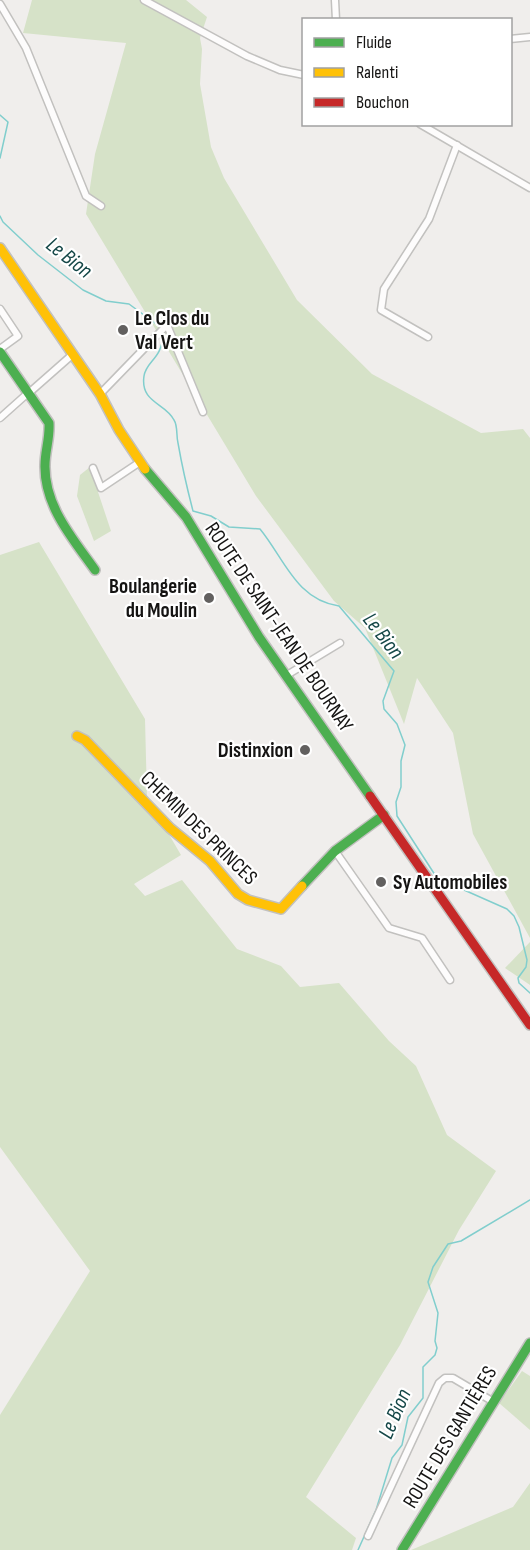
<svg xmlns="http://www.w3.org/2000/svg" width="530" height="1550" font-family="'Sofia Sans Condensed',sans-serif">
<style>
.green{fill:#d6e2c8}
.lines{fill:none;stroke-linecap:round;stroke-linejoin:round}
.stream{stroke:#81cecd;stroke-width:1.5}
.street-casing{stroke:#c2c1bf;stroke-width:9}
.fast-casing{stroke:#c2c1bf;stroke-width:12}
.slow-casing{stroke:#c2c1bf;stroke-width:12}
.jam-casing{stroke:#c2c1bf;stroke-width:12}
.street{stroke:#fdfcfc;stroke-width:6}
.fast{stroke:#4caf50;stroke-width:9}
.slow{stroke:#ffc107;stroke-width:9}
.jam{stroke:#c62828;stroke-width:9}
.poi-dot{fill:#62605f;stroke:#fff;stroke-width:2}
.labels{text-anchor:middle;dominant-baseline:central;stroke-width:4.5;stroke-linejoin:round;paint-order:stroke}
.poi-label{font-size:21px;font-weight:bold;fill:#151413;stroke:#fff;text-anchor:start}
.street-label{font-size:21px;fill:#151413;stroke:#fff}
.water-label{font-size:22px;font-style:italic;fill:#164848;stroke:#fff}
</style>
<rect width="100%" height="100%" fill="#f0eeec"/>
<g class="green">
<path d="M 32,0 L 186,0 L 207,17 L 200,38 L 202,49 L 200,84 L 211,147 L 224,178 L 297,300 L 372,374 L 481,433 L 523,429 L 530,438 L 530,938 L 473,834 L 453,733 L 417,678 L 404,724 L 365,628 L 334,601 L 256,496 L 86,214 L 95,154 L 126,43 L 23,33 Z"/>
<path d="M 90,467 L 101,490 L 98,492 L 111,531 L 94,541 L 77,496 L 80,475 Z"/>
<path d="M 39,542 L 145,719 L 147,797 L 181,855 L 134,884 L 145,896 L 182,880 L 237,949 L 281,966 L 300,987 L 339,983 L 389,1041 L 416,1066 L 447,1135 L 496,1171 L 459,1230 L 400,1345 L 306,1497 L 356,1538 L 352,1550 L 0,1550 L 0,1415 L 90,1271 L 0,1147 L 0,555 Z"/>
<path d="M 530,942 L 530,985 L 505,968 Z"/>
<path d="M 522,1371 L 530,1376 L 530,1430 L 499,1403 Z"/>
<path d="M 530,1483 L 530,1550 L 411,1550 L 513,1507 Z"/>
</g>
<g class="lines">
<g class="stream">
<path d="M 0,115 L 8,122 L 0,158"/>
<path d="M 0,216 L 3,222 L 38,255 L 83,290 L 106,301 L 129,304 L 159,326"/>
<path d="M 163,335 C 162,359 146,361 144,376 C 140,403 166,403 174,420 C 178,426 176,435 178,443 C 182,466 187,488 193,511 L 211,516 L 229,527 L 260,529 C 284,558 296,600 339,606 L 394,671 L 383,701 L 384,709 L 397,724 L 405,745 L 401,761 L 401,787 L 396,802 L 397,816 L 437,878 L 507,909 L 514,916 L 519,927 L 527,960 L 526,967 L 518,978 L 519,983 L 530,993"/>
<path d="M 358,1550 L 376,1510 L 392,1458 L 402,1445 L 408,1417 L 423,1398 L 423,1367 L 435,1355 L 437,1348 L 435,1341 L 438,1313 L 428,1282 L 433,1267 L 448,1244 L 461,1241 L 530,1200"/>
</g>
<defs>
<g id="street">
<path d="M 144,0 L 247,56 L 280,70 L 304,75"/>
<path d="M 335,0 L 336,20"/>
<path d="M 0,4 L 26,48 L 86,196 L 101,206"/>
<path d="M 510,39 L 530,37"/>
<path d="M 420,124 L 530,188"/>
<path d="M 0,309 L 18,336 L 0,349"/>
<path d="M 428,337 L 381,310 L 384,289 L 429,219 L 457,145"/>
<path d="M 30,392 L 72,355"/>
<path d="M 100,394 L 167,325 L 203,412"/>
<path d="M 0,418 L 28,393"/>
<path d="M 93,468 L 101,488 L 140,462"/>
<path d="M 287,675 L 340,643"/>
<path d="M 335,851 L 389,928 L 422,938 L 450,980"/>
<path d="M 368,1536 L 439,1383 L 445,1378 L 453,1378 L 492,1401"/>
</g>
<g id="fast">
<path d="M 0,352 L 49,423 C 50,438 45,451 45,465 C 44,506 73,539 95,570"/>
<path d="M 145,469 L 186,517 L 259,637 L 370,796"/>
<path d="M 302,886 L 335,851 L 384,815"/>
<path d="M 402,1550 L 530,1343"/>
</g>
<g id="slow">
<path d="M 0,248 L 100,394 L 119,430 L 145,469"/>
<path d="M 77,736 L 85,740 L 170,828 L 210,861 L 238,894 L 248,900 L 281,909 L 302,886"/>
</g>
<path id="jam" d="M 370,796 L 530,1025"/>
</defs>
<use href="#street" class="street-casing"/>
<use href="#fast" class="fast-casing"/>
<use href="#slow" class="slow-casing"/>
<use href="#jam" class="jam-casing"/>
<use href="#street" class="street"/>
<use href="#fast" class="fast"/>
<use href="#slow" class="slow"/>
<use href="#jam" class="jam"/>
</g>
<g class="poi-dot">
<circle cx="123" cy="330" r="6"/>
<circle cx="209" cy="598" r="6"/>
<circle cx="305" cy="750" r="6"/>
<circle cx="381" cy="882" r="6"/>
</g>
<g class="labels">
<g class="poi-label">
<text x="135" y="318">Le Clos du<tspan x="135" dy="24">Val Vert</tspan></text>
<text x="197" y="586" text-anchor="end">Boulangerie<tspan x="197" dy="24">du Moulin</tspan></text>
<text x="293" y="750" text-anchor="end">Distinxion</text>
<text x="393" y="882">Sy Automobiles</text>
</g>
<g class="street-label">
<text transform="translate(279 627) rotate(56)">ROUTE DE SAINT-JEAN DE BOURNAY</text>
<text transform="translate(199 828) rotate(44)">CHEMIN DES PRINCES</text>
<text transform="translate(450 1437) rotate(-59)">ROUTE DES GANTIÈRES</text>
</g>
<g class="water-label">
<text transform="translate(69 258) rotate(38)">Le Bion</text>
<text transform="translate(383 636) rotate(52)">Le Bion</text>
<text transform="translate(395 1414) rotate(-67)">Le Bion</text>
</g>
</g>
<rect x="302" y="18" width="210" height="108" fill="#ffffff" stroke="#a1a1a1" stroke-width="1.5"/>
<rect x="314" y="38" width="30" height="9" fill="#4caf50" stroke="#a1a1a1" stroke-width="1.5"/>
<text x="356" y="48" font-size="18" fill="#151413">Fluide</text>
<rect x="314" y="68" width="30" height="9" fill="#ffc107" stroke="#a1a1a1" stroke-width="1.5"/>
<text x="356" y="78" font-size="18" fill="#151413">Ralenti</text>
<rect x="314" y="98" width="30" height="9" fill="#c62828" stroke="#a1a1a1" stroke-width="1.5"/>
<text x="356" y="108" font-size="18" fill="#151413">Bouchon</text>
</svg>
